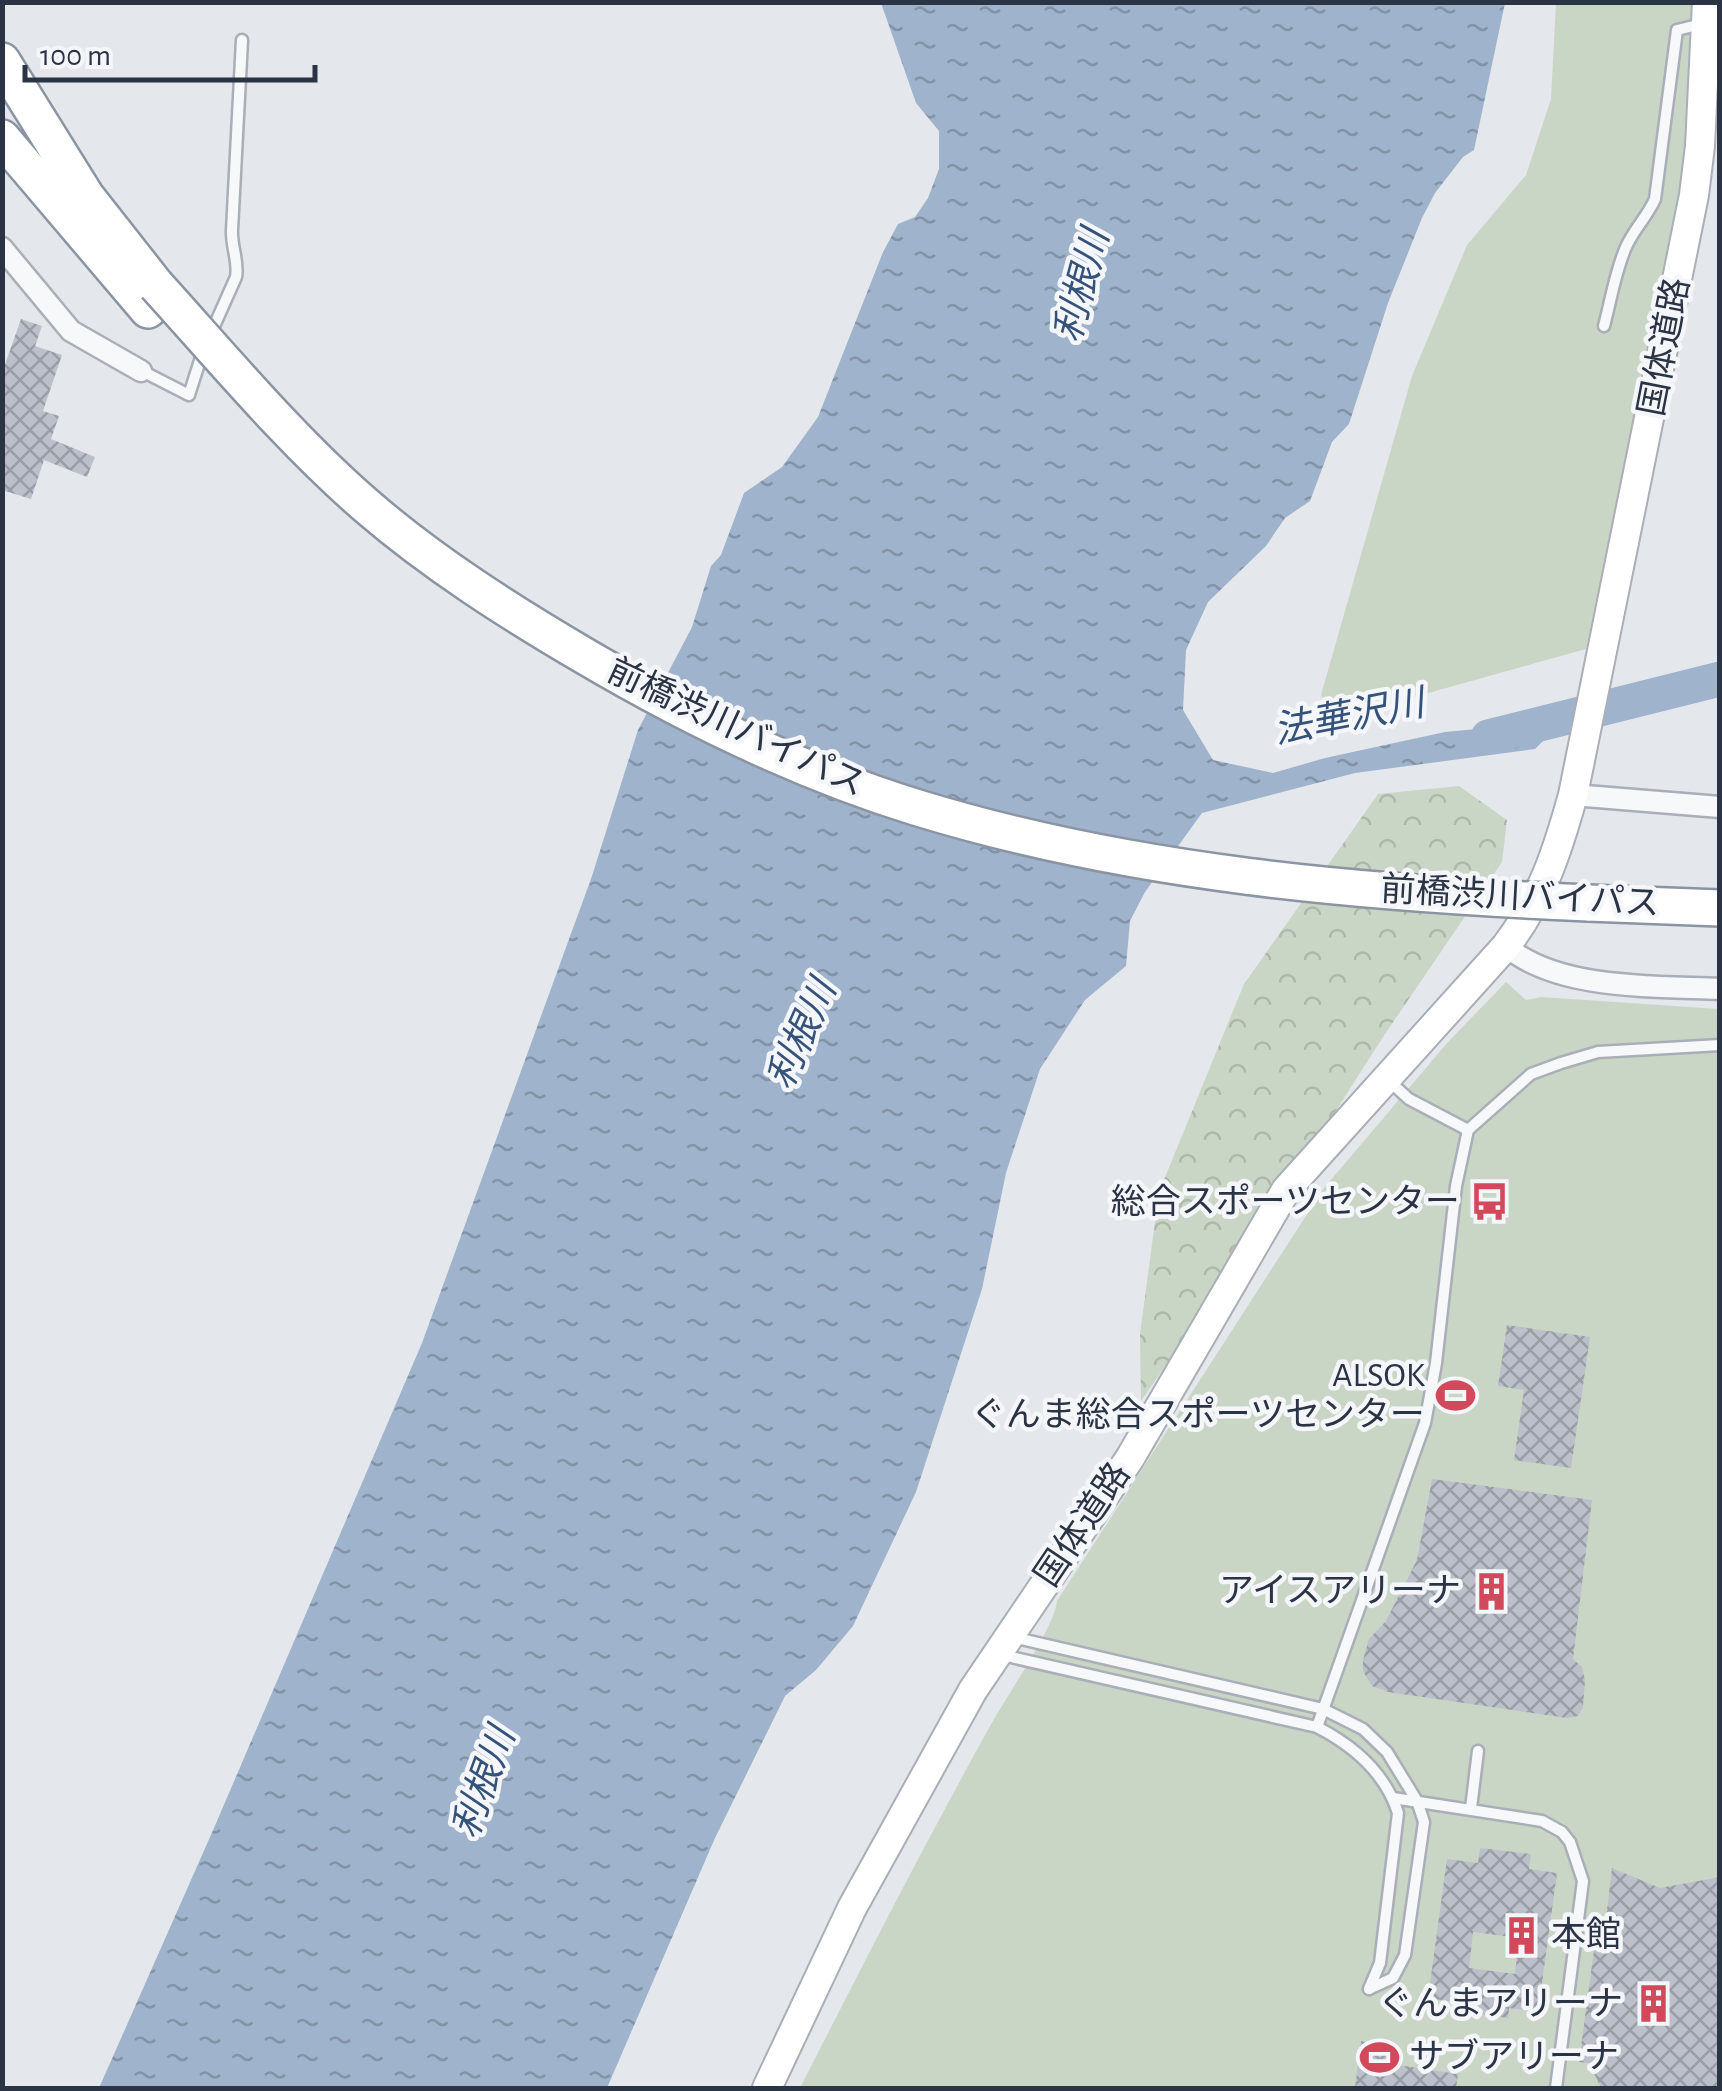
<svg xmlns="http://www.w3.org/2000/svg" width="1722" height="2091" font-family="'Alegreya Sans','Noto Sans JP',sans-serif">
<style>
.forest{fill:url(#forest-crowns)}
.park{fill:#c9d6c5}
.water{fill:url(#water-ripples)}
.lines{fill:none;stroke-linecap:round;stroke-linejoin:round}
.river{stroke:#9fb4cc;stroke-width:35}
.building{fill:url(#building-cross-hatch);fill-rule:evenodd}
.lane-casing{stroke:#a9aeb7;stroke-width:15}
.street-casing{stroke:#a9aeb7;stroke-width:25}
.secondary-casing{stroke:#a9aeb7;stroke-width:32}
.highway-casing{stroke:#8b94a3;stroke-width:40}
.lane{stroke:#f7f8fa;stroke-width:10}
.street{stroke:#f7f8fa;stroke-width:20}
.secondary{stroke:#fff;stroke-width:28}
.highway{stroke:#fff;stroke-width:35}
.highway-bridge-casing{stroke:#8b94a3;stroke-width:40;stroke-linecap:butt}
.highway-bridge{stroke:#fff;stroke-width:35}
.labels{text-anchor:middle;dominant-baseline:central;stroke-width:9;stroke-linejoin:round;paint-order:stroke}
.street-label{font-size:35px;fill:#2b3445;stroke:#f4f6f9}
.poi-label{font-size:35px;fill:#2b3445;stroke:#f4f6f9;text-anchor:end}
.water-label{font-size:38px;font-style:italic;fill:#34527a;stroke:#f4f6f9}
</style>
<defs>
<pattern id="forest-crowns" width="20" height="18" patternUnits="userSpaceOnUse" patternTransform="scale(2.5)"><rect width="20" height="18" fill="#c9d6c5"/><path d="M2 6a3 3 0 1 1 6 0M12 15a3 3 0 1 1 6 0" fill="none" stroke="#adb8ab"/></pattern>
<pattern id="water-ripples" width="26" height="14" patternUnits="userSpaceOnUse" patternTransform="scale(2.5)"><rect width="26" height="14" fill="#9fb4cc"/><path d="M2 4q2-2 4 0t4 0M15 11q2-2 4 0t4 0" fill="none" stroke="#8293a7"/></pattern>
<pattern id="building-cross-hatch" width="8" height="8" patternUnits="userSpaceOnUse" patternTransform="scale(2.5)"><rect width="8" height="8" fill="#bbc0ca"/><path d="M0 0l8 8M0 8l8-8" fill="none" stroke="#989da6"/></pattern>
</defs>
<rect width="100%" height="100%" fill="#e4e7ec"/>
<path class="forest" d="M 1459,786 L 1507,820 L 1502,862 L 1383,1037 L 1261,1228 L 1141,1401 L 1140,1334 L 1159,1192 L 1244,984 L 1378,794 Z"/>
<g class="park">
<path d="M 1556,3 L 1696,3 C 1690,222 1631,435 1586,649 L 1335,719 L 1321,695 L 1412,376 L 1467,245 L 1526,175 L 1551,99 Z"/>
<path d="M 1506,982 L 1526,1000 L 1541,997 L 1719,1009 L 1719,2088 L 800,2088 C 861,1968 923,1847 989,1728 C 1004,1700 1055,1627 1057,1601 L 1324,1188 L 1448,1042 Z"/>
</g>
<path class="water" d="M 881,3 L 1505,3 L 1474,150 L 1463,157 L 1435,193 L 1422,218 L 1388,303 L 1349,424 L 1332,442 L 1310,501 L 1285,518 L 1266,546 L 1208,602 L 1186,650 L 1183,710 L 1213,760 L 1273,773 L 1325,758 L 1445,732 L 1528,724 L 1549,735 L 1535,749 L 1355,773 L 1202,813 L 1145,892 L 1130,921 L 1126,966 L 1085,1000 L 1040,1069 L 1006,1173 L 982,1289 L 916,1492 L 853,1626 L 816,1670 L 785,1696 L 715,1838 L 607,2088 L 99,2088 L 214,1828 L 422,1343 L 592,876 L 638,730 L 692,627 L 711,566 L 721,555 L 744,493 L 782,467 L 818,417 L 883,252 L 898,224 L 915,217 L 928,198 L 939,169 L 939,131 L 916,103 Z"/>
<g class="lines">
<path class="river" d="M 1488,737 L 1720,679"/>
</g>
<g class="building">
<path d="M 21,319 L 42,326 L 35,346 L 62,355 L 43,411 L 59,416 L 51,439 L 95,457 L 87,477 L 44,460 L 31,499 L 2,490 L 2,373 Z"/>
<path d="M 1507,1325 L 1590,1337 L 1571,1468 L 1514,1460 L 1524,1390 L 1498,1386 Z"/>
<path d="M 1432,1479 L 1592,1500 L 1573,1659 L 1582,1667 L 1585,1680 L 1583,1707 L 1578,1716 L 1567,1718 L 1388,1692 L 1372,1686 L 1363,1671 L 1363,1660 L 1369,1639 L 1386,1621 L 1417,1560 Z"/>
<path d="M 1480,1848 L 1531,1854 L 1529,1869 L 1557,1873 L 1538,2012 L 1509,2008 L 1508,2018 L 1454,2010 L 1455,2002 L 1428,1998 L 1447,1859 L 1478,1863 ZM 1473,1932 L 1519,1938 L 1515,1974 L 1469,1968 Z"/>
<path d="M 1612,1868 L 1660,1888 L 1720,1877 L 1720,2088 L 1601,2088 L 1589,2063 L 1579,2062 L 1595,1943 L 1603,1944 Z"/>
<path d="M 1361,2041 L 1400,2049 L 1398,2065 L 1458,2074 L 1456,2088 L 1355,2088 Z"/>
</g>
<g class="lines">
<defs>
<g id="lane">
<path d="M 1604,326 C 1611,300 1615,272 1626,247 C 1634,229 1647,217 1655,199 L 1677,30 L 1702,24"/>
<path d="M 142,371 L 189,395 L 203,351 L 236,277 C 239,262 231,246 232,230 L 242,40"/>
<path d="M 1389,1081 L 1409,1099 L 1468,1130"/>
<path d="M 1012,1637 L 1323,1709 L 1363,1729 L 1387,1752 L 1417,1801 L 1424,1822 L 1405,1955 L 1393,1978 L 1369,1989"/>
<path d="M 1002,1655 L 1317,1727 C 1354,1746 1385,1772 1398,1813 L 1380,1963 L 1369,1989"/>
<path d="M 1317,1727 L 1425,1423 L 1436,1363 L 1456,1186 L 1468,1130 L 1531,1074 L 1561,1063 L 1598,1052 L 1720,1045"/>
<path d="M 1393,1798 L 1542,1821 L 1562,1832 L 1570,1842 L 1583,1881 L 1556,2088"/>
<path d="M 1471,1808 L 1478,1751"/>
</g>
<g id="street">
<path d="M 2,248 L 71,331 L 141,371"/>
<path d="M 1573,795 L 1720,807"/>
<path d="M 1506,946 C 1557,990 1654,986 1720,989"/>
</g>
<path id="secondary" d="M 767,2088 L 852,1908 L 973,1690 L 1130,1458 L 1286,1190 L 1506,946 C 1542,898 1557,853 1573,795 L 1694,195 L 1700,146 L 1707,2"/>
<g id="highway">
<path d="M 2,61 L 86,196 L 156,285"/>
<path d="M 2,138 L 148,310"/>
<path d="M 1588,903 L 1720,908"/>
</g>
</defs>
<use href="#lane" class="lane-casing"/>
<use href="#street" class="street-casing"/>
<use href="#secondary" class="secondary-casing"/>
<use href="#highway" class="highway-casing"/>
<use href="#lane" class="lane"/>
<use href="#street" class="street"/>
<use href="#secondary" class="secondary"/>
<use href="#highway" class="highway"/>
<defs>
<path id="highway-bridge" d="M 156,285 C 223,359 294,444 369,508 C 434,564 510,612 583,655 C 688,717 799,771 915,807 C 1132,874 1362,893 1588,903"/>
</defs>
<use href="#highway-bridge" class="highway-bridge-casing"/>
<use href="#highway-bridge" class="highway-bridge"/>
</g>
<defs>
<symbol id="bus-bare" viewBox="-9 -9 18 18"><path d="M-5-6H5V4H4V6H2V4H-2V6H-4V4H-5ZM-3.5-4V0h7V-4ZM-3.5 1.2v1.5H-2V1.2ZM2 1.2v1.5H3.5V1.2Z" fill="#d1495b" stroke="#f4f6f9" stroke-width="2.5" paint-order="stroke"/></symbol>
<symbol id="stadium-bare" viewBox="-9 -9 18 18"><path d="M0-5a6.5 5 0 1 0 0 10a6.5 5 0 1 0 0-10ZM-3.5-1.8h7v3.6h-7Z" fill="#d1495b" stroke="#f4f6f9" stroke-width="2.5" paint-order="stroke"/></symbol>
<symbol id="building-bare" viewBox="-9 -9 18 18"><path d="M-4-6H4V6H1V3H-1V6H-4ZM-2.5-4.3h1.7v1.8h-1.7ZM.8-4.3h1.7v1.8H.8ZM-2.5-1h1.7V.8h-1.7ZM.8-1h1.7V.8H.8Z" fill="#d1495b" stroke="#f4f6f9" stroke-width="2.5" paint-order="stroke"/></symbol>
</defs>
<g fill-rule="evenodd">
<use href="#bus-bare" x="1462" y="1174" width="55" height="55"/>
<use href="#stadium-bare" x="1428" y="1368" width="55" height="55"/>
<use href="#building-bare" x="1464" y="1564" width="55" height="55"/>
<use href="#building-bare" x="1494" y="1908" width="55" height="55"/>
<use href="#building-bare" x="1626" y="1976" width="55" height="55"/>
<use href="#stadium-bare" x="1352" y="2030" width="55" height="55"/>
</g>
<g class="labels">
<g class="street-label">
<text transform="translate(1665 347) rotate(-79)">国体道路</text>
<text transform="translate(736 728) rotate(25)">前橋渋川バイパス</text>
<text transform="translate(1520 897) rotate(3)">前橋渋川バイパス</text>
<text transform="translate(1083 1525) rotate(-56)">国体道路</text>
</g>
<g class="poi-label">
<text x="1460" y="1202">総合スポーツセンター</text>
<text x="1425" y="1375">ALSOK<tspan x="1425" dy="40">ぐんま総合スポーツセンター</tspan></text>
<text x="1461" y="1591">アイスアリーナ</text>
<text x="1551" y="1935" text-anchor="start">本館</text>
<text x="1623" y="2004">ぐんまアリーナ</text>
<text x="1409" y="2057" text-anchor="start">サブアリーナ</text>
</g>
<g class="water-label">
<text transform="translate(1083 286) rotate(-75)">利根川</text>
<text transform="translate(1349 718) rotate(-11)">法華沢川</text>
<text transform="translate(803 1035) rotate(-66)">利根川</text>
<text transform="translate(485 1783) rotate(-70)">利根川</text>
</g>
</g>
<rect width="1722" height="2091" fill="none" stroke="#2b3445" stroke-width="10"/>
<path d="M25 65v15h290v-15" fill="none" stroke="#2b3445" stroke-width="5"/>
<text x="40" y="65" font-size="30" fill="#2b3445" stroke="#f4f6f9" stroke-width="8" paint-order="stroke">100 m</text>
</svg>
